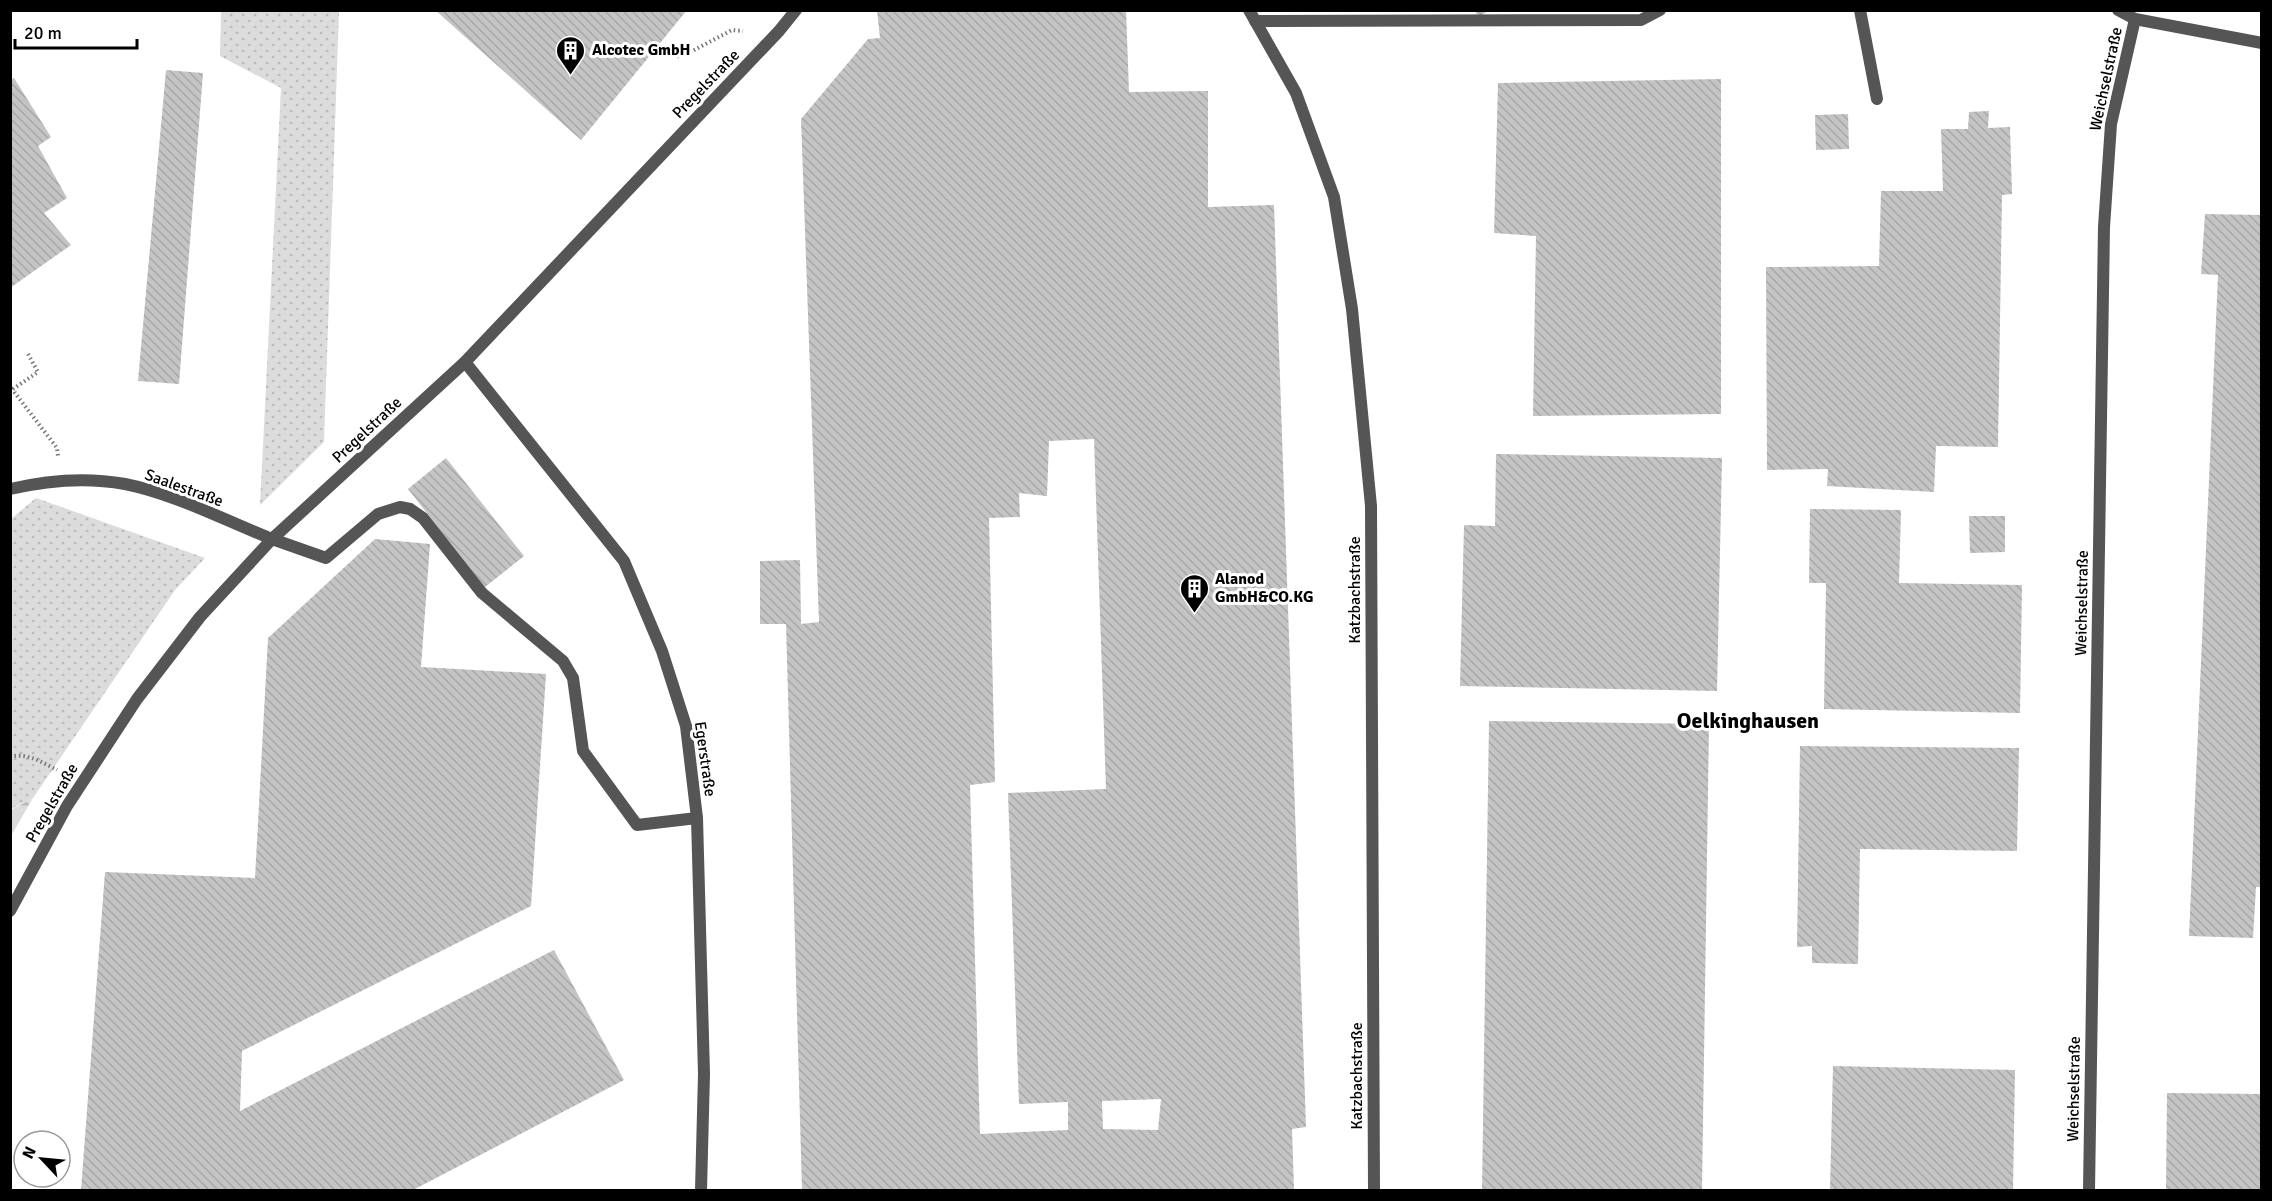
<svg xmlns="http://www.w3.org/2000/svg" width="2272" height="1201" font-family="Signika,sans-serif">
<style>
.grass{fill:url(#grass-dots)}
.forest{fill:url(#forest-firs)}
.building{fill:url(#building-back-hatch);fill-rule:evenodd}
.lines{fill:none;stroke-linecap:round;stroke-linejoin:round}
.path{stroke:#777;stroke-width:4;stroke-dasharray:1.5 3;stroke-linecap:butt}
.lane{stroke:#555;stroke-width:12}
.street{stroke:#555;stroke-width:12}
.labels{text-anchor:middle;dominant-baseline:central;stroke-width:6;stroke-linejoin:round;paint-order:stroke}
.poi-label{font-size:16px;font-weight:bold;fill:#000;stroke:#fff;text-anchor:start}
.street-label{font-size:16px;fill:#000;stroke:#fff}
.district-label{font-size:22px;font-weight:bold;fill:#000;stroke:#fff}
</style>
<defs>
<pattern id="grass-dots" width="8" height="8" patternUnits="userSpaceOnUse" patternTransform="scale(1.5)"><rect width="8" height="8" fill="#dcdcdc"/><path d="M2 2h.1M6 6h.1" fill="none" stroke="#bbb" stroke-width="1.8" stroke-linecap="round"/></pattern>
<pattern id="forest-firs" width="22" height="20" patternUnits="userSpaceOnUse" patternTransform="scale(1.5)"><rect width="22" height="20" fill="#dcdcdc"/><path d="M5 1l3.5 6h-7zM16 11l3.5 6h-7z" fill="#bbb"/></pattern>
<pattern id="building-back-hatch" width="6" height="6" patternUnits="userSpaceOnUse" patternTransform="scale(1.5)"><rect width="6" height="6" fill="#c4c4c4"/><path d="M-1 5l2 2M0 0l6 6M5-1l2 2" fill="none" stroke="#a7a7a7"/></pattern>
</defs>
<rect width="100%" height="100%" fill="#fff"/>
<g class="grass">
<path d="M 221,11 L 339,11 L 324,442 L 260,505 L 281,88 L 220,56 Z"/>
<path d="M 36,498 L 205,558 L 175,590 L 33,798 L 11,809 L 11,519 Z"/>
</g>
<path class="forest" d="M 33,798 L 11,836 L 11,810 Z"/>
<g class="building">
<path d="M 435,10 L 687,10 L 581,140 Z"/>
<path d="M 877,10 L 1126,10 L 1129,92 L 1208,91 L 1208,207 L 1274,205 L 1306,1127 L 1292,1129 L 1294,1190 L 802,1190 L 786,624 L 760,624 L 760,561 L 800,560 L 801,624 L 819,622 L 801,119 L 868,39 L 880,38 ZM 1094,439 L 1106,789 L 1008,793 L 1019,1104 L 1068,1102 L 1068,1130 L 980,1134 L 970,785 L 995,782 L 989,518 L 1020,517 L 1019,493 L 1047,496 L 1049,441 ZM 1161,1099 L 1158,1130 L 1103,1129 L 1102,1101 Z"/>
<path d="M 1474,10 L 1489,10 L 1479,17 Z"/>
<path d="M 166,70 L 203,73 L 179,384 L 138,381 Z"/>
<path d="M 14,78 L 51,137 L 38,146 L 67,198 L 44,213 L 71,245 L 10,288 L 10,80 Z"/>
<path d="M 1721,79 L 1721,414 L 1533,416 L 1536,236 L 1494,233 L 1498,83 Z"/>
<path d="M 1989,111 L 1988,128 L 2010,127 L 2012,194 L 2002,195 L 1998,447 L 1936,446 L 1934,492 L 1827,486 L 1828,469 L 1767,470 L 1766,267 L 1879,266 L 1881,191 L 1943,191 L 1941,129 L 1968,129 L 1969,112 Z"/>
<path d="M 1848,114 L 1849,149 L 1816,150 L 1815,115 Z"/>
<path d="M 2205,214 L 2262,215 L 2262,887 L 2256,887 L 2253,938 L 2189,936 L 2218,275 L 2201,274 Z"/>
<path d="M 1496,454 L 1722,458 L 1717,691 L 1460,686 L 1464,525 L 1495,526 Z"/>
<path d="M 446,458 L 524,556 L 485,587 L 408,489 Z"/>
<path d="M 1810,509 L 1901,510 L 1899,583 L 2022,585 L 2020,713 L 1824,709 L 1826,583 L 1809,583 Z"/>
<path d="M 1969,516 L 2005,516 L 2005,552 L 1970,553 Z"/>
<path d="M 375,539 L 430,544 L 421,667 L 546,674 L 531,906 L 242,1051 L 240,1111 L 554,950 L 624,1080 L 413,1190 L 81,1190 L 105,872 L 255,878 L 268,638 Z"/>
<path d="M 1489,721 L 1709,724 L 1702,1190 L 1482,1190 Z"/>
<path d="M 1800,746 L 2019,748 L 2017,851 L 1860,849 L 1858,964 L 1812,963 L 1812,946 L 1797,947 Z"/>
<path d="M 1833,1066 L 2015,1070 L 2013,1190 L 1830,1190 Z"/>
<path d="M 2167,1093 L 2262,1094 L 2262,1190 L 2166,1190 Z"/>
</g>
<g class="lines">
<g class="path">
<path d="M 660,52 L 681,57 L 732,30 L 743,31"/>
<path d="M 28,354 L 38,372 L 13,389 L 15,393 L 57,448 L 58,456"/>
<path d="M 10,757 C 26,752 44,763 57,770"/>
</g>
<g class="lane">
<path d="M 1860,10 L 1877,99"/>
<path d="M 1255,21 L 1641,20 L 1660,10"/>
<path d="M 272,539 L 326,558 L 378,514 L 400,507 L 410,509 L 423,518 L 482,593 L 563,661 L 573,678 L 583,751 L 637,825 L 697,818"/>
</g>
<g class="street">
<path d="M 1249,10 L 1296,93 L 1334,197 L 1352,309 L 1371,506 L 1374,1190"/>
<path d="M 2118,10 L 2135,19 L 2262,43"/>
<path d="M 465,362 L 624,561 L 662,651 L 686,726 L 697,818 L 704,1074 L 701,1190"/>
<path d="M 10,489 C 48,480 87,477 125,484 C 175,494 224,520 272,539"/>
<path d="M 10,911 L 67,806 L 137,699 L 200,617 L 272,539 L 465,362 L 779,31 L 796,10"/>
<path d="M 2089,1190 L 2104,227 L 2111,124 L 2135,19"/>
</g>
</g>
<defs>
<symbol id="building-pin" viewBox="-11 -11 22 30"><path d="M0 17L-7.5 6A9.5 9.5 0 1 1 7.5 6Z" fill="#000" stroke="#fff"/><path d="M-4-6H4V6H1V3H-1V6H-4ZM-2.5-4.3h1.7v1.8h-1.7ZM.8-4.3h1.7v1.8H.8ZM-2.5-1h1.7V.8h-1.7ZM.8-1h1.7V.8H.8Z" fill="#fff"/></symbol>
</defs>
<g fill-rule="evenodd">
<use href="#building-pin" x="554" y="34" width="33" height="45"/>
<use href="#building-pin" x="1178" y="572" width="33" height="45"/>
</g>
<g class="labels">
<g class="poi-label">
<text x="592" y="50">Alcotec GmbH</text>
<text x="1215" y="579">Alanod<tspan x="1215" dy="18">GmbH&amp;CO.KG</tspan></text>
</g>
<g class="street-label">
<text transform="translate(2106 79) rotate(-78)">Weichselstraße</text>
<text transform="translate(706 84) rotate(-46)">Pregelstraße</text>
<text transform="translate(367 430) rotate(-43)">Pregelstraße</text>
<text transform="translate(184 488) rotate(20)">Saalestraße</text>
<text transform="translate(1355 590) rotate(-90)">Katzbachstraße</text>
<text transform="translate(2082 603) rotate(-89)">Weichselstraße</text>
<text transform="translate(705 759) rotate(82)">Egerstraße</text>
<text transform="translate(52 803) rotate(-60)">Pregelstraße</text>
<text transform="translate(1357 1076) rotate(-90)">Katzbachstraße</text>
<text transform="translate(2074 1089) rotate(-89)">Weichselstraße</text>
</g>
<g class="district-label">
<text x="1748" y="720">Oelkinghausen</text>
</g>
</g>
<rect width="2272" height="1201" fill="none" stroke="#000000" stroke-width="24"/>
<g transform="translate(42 1159) rotate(296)"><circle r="28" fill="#ffffff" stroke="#999999" stroke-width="1.5"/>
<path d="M0-4.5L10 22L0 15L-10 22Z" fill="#000000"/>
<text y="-9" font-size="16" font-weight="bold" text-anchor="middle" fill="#000000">N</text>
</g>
<path d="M15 39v9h122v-9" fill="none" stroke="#000000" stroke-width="3"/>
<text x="24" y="39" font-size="18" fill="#000000" stroke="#ffffff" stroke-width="4.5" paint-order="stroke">20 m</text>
</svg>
